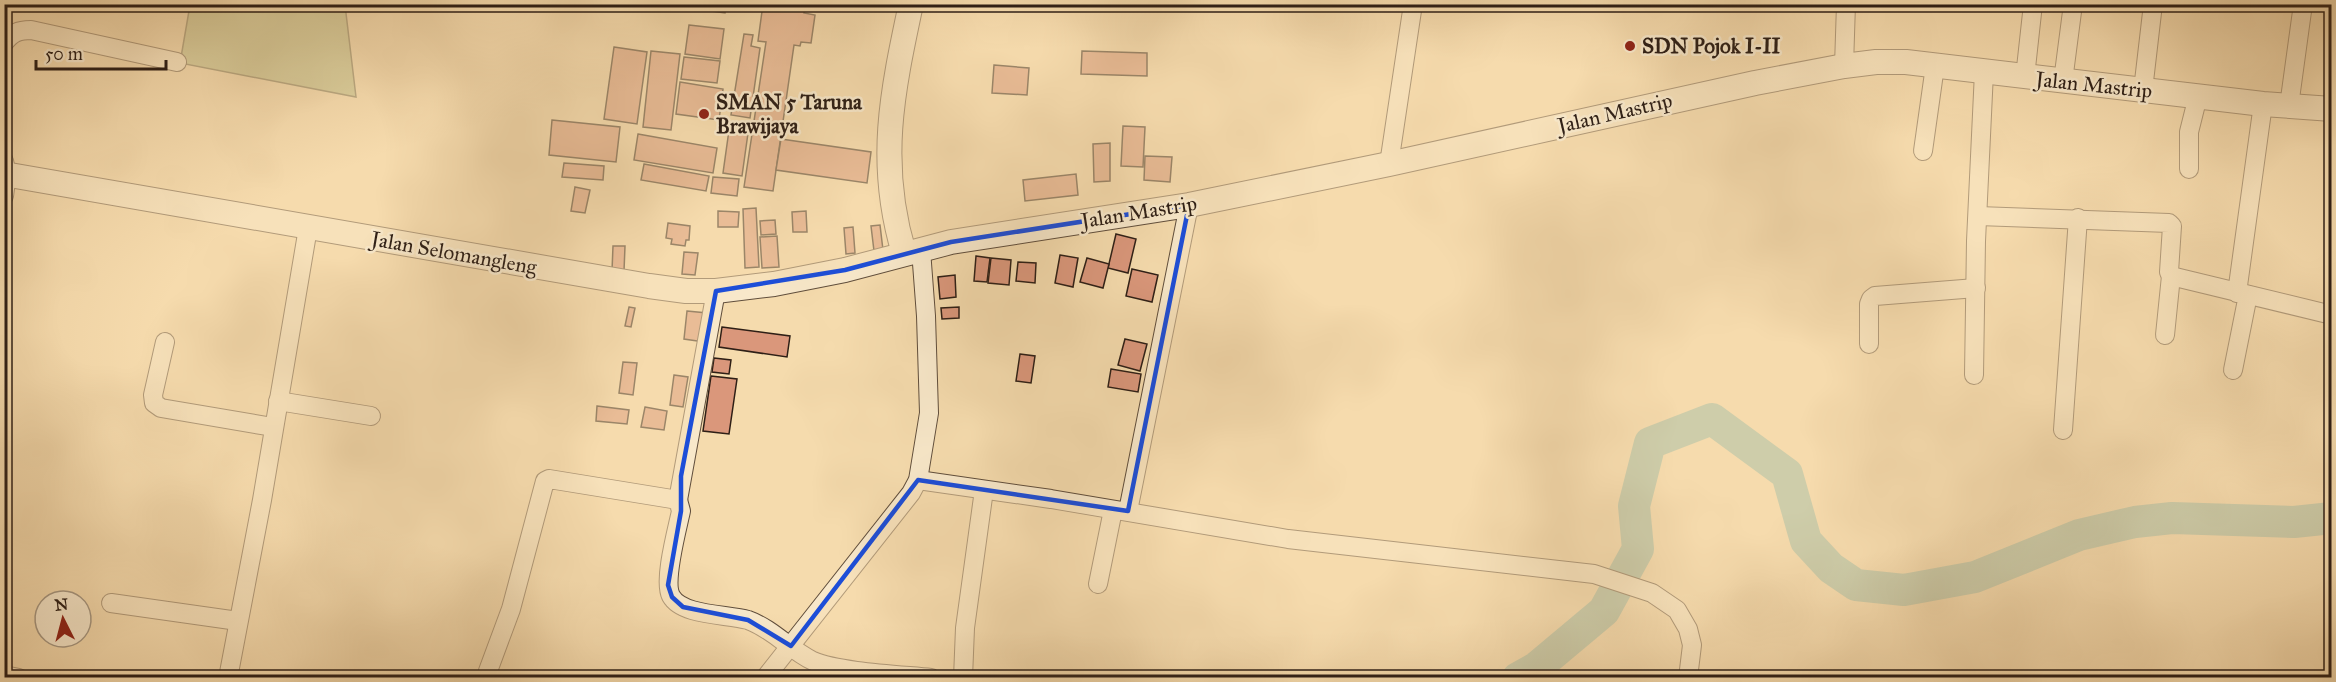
<svg xmlns="http://www.w3.org/2000/svg" width="2336" height="682" font-family="'IM FELL Great Primer',serif">
<style>
.green{fill:#bdc089;stroke:#767050;stroke-width:1.5}
.lines{fill:none;stroke-linecap:round;stroke-linejoin:round}
.river{stroke:#9dbca6;stroke-width:32}
.building{fill:#da977b;stroke:#2e1f16;stroke-width:1.5}
.minor-casing{stroke:#604e3c;stroke-width:20}
.tertiary-casing{stroke:#604e3c;stroke-width:26}
.minor{stroke:#f8e8ca;stroke-width:18}
.tertiary{stroke:#f8e8ca;stroke-width:24}
.marked{fill:none;stroke:#1d4ed8;stroke-width:4.5;stroke-linejoin:round}
.poi-dot{fill:#8f2418;stroke:#f8e8ca;stroke-width:2}
.labels{text-anchor:middle;dominant-baseline:central;stroke-width:5;stroke-linejoin:round;paint-order:stroke}
.poi-label{font-size:21px;font-weight:bold;fill:#2e1f16;stroke:#f8e8ca;text-anchor:start}
.street-label{font-size:21px;fill:#2e1f16;stroke:#f8e8ca}
</style>
<rect width="100%" height="100%" fill="#f5dbad"/>
<filter id="stains"><feTurbulence type="fractalNoise" baseFrequency=".00333" numOctaves="4"/><feColorMatrix values="0 0 0 0 .2 0 0 0 0 .09 0 0 0 0 .02 0 0 0 .5 -.17"/></filter>
<radialGradient id="worn" r=".72"><stop offset=".6" stop-color="#630" stop-opacity="0"/><stop offset="1" stop-color="#630" stop-opacity=".3"/></radialGradient>
<path class="green" d="M 190,5 L 345,5 L 356,97 L 180,63 Z"/>
<g class="lines">
<path class="river" d="M 1518,678 L 1536,668 L 1604,611 L 1638,549 L 1634,506 L 1650,443 L 1712,419 L 1787,474 L 1806,541 L 1831,568 L 1856,585 L 1904,590 L 1975,577 L 2079,535 L 2135,522 L 2172,518 L 2294,522 L 2332,518"/>
</g>
<g class="building">
<path d="M 646,4 L 678,4 L 677,11 L 646,7 Z"/>
<path d="M 698,4 L 726,4 L 725,13 L 697,9 Z"/>
<path d="M 763,4 L 800,4 L 799,7 L 805,8 L 804,13 L 815,15 L 811,43 L 801,42 L 800,46 L 794,45 L 773,191 L 744,187 L 766,42 L 758,41 Z"/>
<path d="M 689,25 L 724,29 L 720,59 L 685,54 Z"/>
<path d="M 744,34 L 753,35 L 751,46 L 760,48 L 750,118 L 731,115 Z"/>
<path d="M 614,47 L 647,52 L 637,124 L 604,119 Z"/>
<path d="M 651,51 L 680,54 L 671,130 L 643,127 Z"/>
<path d="M 1082,51 L 1147,53 L 1147,76 L 1081,74 Z"/>
<path d="M 684,57 L 720,61 L 717,83 L 681,79 Z"/>
<path d="M 994,65 L 1029,68 L 1027,95 L 992,93 Z"/>
<path d="M 680,82 L 723,89 L 719,120 L 676,114 Z"/>
<path d="M 552,120 L 620,127 L 616,162 L 549,155 Z"/>
<path d="M 730,123 L 749,126 L 742,176 L 723,173 Z"/>
<path d="M 1123,126 L 1145,127 L 1143,167 L 1121,166 Z"/>
<path d="M 638,134 L 717,148 L 713,173 L 634,160 Z"/>
<path d="M 781,139 L 871,152 L 867,183 L 776,170 Z"/>
<path d="M 1110,143 L 1110,181 L 1094,182 L 1093,144 Z"/>
<path d="M 1145,156 L 1172,157 L 1170,182 L 1144,180 Z"/>
<path d="M 564,163 L 604,166 L 603,180 L 562,177 Z"/>
<path d="M 644,164 L 709,176 L 706,191 L 641,180 Z"/>
<path d="M 1076,174 L 1078,195 L 1025,201 L 1023,180 Z"/>
<path d="M 713,177 L 739,179 L 737,196 L 711,193 Z"/>
<path d="M 575,187 L 590,190 L 585,213 L 571,211 Z"/>
<path d="M 756,208 L 759,267 L 745,268 L 743,209 Z"/>
<path d="M 718,211 L 739,212 L 738,227 L 718,227 Z"/>
<path d="M 806,211 L 807,232 L 793,232 L 792,212 Z"/>
<path d="M 775,220 L 776,234 L 761,235 L 760,221 Z"/>
<path d="M 668,223 L 690,226 L 689,240 L 686,240 L 685,246 L 671,244 L 672,239 L 666,238 Z"/>
<path d="M 880,225 L 883,250 L 874,251 L 871,226 Z"/>
<path d="M 853,227 L 855,253 L 846,254 L 844,228 Z"/>
<path d="M 1116,234 L 1136,239 L 1128,273 L 1108,268 Z"/>
<path d="M 777,236 L 779,267 L 762,268 L 760,237 Z"/>
<path d="M 613,246 L 625,246 L 624,271 L 612,271 Z"/>
<path d="M 684,252 L 698,253 L 695,275 L 682,274 Z"/>
<path d="M 1060,255 L 1078,258 L 1073,287 L 1055,283 Z"/>
<path d="M 976,256 L 990,258 L 987,282 L 974,281 Z"/>
<path d="M 991,258 L 1011,260 L 1009,285 L 988,283 Z"/>
<path d="M 1087,258 L 1109,264 L 1103,288 L 1080,282 Z"/>
<path d="M 1018,262 L 1036,263 L 1035,283 L 1016,281 Z"/>
<path d="M 1132,269 L 1158,275 L 1152,302 L 1126,296 Z"/>
<path d="M 955,275 L 956,297 L 940,299 L 938,277 Z"/>
<path d="M 629,307 L 635,308 L 631,327 L 625,326 Z"/>
<path d="M 959,307 L 959,318 L 942,319 L 941,308 Z"/>
<path d="M 687,311 L 707,313 L 704,342 L 684,339 Z"/>
<path d="M 722,327 L 790,336 L 787,357 L 719,347 Z"/>
<path d="M 1125,339 L 1147,344 L 1140,371 L 1118,365 Z"/>
<path d="M 1020,354 L 1035,356 L 1031,383 L 1016,381 Z"/>
<path d="M 714,358 L 731,360 L 729,374 L 712,372 Z"/>
<path d="M 623,362 L 637,363 L 633,395 L 619,393 Z"/>
<path d="M 1111,369 L 1141,374 L 1138,392 L 1108,387 Z"/>
<path d="M 674,375 L 688,377 L 683,407 L 670,405 Z"/>
<path d="M 711,376 L 737,379 L 729,434 L 703,431 Z"/>
<path d="M 597,406 L 629,410 L 627,424 L 596,421 Z"/>
<path d="M 645,407 L 667,411 L 664,430 L 641,427 Z"/>
</g>
<g class="lines">
<defs>
<g id="minor">
<path d="M 4,43 C 12,33 18,30 31,30 L 177,62"/>
<path d="M 1844,66 L 1846,4"/>
<path d="M 2025,77 L 2033,4"/>
<path d="M 2063,81 L 2073,4"/>
<path d="M 2143,90 L 2153,4"/>
<path d="M 2289,106 L 2303,4"/>
<path d="M 1923,151 L 1935,66"/>
<path d="M 4,161 L 7,174 L 4,196"/>
<path d="M 1389,164 L 1413,4"/>
<path d="M 2189,169 L 2189,132 L 2198,96"/>
<path d="M 1978,216 L 2169,223 L 2172,226 L 2169,272 L 2171,276 L 2332,315"/>
<path d="M 2237,293 L 2263,104"/>
<path d="M 2165,335 L 2171,276"/>
<path d="M 165,342 L 153,395 L 154,403 L 161,408 L 273,427"/>
<path d="M 1869,344 L 1869,304 L 1871,299 L 1875,296 L 1976,288"/>
<path d="M 2233,370 L 2248,295"/>
<path d="M 1974,375 L 1976,241 L 1984,72"/>
<path d="M 278,401 L 371,416"/>
<path d="M 2063,430 L 2078,218"/>
<path d="M 918,480 L 1051,499 L 1288,539 L 1594,574 L 1652,593 L 1677,610 L 1688,629 L 1692,645 L 1688,678"/>
<path d="M 678,500 L 716,291"/>
<path d="M 1128,511 L 1189,205"/>
<path d="M 1098,584 L 1113,510"/>
<path d="M 111,603 L 238,621"/>
<path d="M 488,671 L 511,609 L 545,481 L 549,479 L 678,500 L 681,511 C 677,530 663,581 671,596 C 682,616 727,614 748,620 C 773,629 790,650 813,661 C 838,672 902,675 931,678"/>
<path d="M 4,675 L 19,678"/>
<path d="M 228,678 L 262,500 L 308,228"/>
<path d="M 765,678 L 911,493 L 918,480 L 929,413 L 926,316 L 921,250"/>
<path d="M 963,678 L 965,628 L 984,490"/>
</g>
<g id="tertiary">
<path d="M 4,174 L 649,286 L 686,291 L 716,291 L 774,284 L 845,270 L 951,242 L 1189,205 L 1389,164 L 1755,83 L 1844,66 L 1876,62 L 1906,62 L 2263,104 L 2332,109"/>
<path d="M 904,253 C 877,163 892,93 911,4"/>
</g>
</defs>
<use href="#minor" class="minor-casing"/>
<use href="#tertiary" class="tertiary-casing"/>
<use href="#minor" class="minor"/>
<use href="#tertiary" class="tertiary"/>
</g>
<path d="M0 0H2336V682H0ZM 1189,205 L 1128,511 L 918,480 L 791,646 L 748,620 L 683,607 L 672,597 L 668,585 L 681,511 L 681,476 L 716,291 L 845,270 L 951,242 Z" fill="#f5dbad" fill-opacity=".55" fill-rule="evenodd"/>
<path class="marked" d="M 1189,205 L 1128,511 L 918,480 L 791,646 L 748,620 L 683,607 L 672,597 L 668,585 L 681,511 L 681,476 L 716,291 L 845,270 L 951,242 Z"/>
<g class="poi-dot">
<circle cx="1630" cy="46" r="6"/>
<circle cx="704" cy="114" r="6"/>
</g>
<g class="labels">
<g class="poi-label">
<text x="1642" y="46">SDN Pojok I-II</text>
<text x="716" y="102">SMAN 5 Taruna<tspan x="716" dy="24">Brawijaya</tspan></text>
</g>
<g class="street-label">
<text transform="translate(2094 85) rotate(6)">Jalan Mastrip</text>
<text transform="translate(1615 113) rotate(-13)">Jalan Mastrip</text>
<text transform="translate(1139 212) rotate(-9)">Jalan Mastrip</text>
<text transform="translate(454 253) rotate(10)">Jalan Selomangleng</text>
</g>
</g>
<rect width="2336" height="682" fill="none" stroke="#f5dbad" stroke-width="24"/>
<rect x="6" y="6" width="2324" height="670" fill="none" stroke="#2e1f16" stroke-width="3"/>
<rect x="12" y="12" width="2312" height="658" fill="none" stroke="#2e1f16" stroke-width="1.5"/>
<g transform="translate(63 619) rotate(354)"><circle r="28" fill="#f8e8ca" stroke="#a79882" stroke-width="1.5"/>
<path d="M0-4.5L10 22L0 15L-10 22Z" fill="#8f2418"/>
<text y="-9" font-size="16" font-weight="bold" text-anchor="middle" fill="#2e1f16">N</text>
</g>
<path d="M36 60v9h130v-9" fill="none" stroke="#2e1f16" stroke-width="3"/>
<text x="45" y="60" font-size="18" fill="#2e1f16" stroke="#f8e8ca" stroke-width="4.5" paint-order="stroke">50 m</text>
<rect width="100%" height="100%" filter="url(#stains)"/>
<rect width="100%" height="100%" fill="url(#worn)"/>
</svg>
